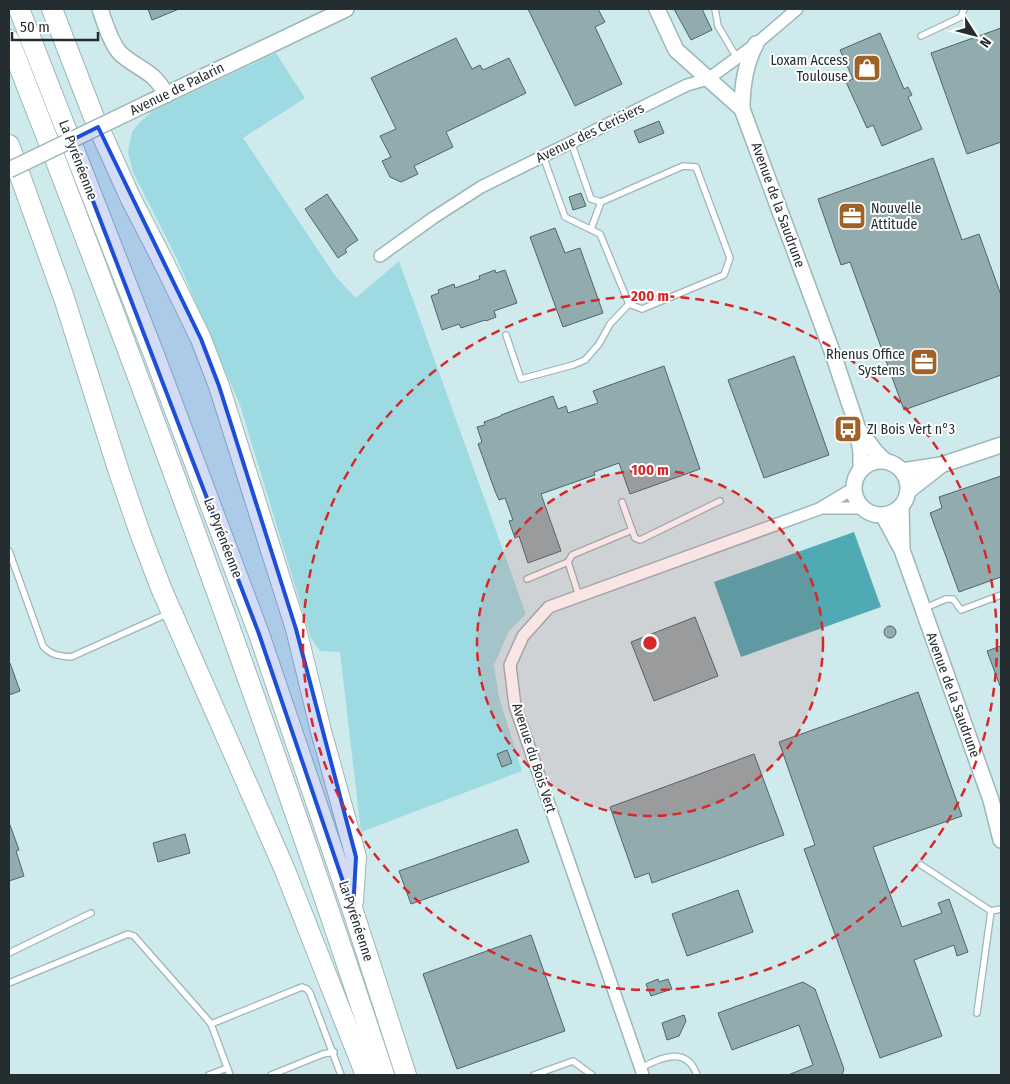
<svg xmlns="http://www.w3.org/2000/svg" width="1010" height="1084" font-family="'Fira Sans Condensed',sans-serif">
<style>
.green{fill:#9edae1}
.water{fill:#4faab4}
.building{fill:#91abae;stroke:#4e6669}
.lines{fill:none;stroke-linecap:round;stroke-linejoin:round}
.lane-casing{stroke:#9cb6b9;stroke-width:8}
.street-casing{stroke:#9cb6b9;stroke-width:14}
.secondary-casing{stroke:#9cb6b9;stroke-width:18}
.highway-casing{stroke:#9cb6b9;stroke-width:22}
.lane{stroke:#fff;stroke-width:5.5}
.street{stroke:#fff;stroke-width:11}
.secondary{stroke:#fff;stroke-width:15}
.highway{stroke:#fff;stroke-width:20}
.secondary-bridge-casing{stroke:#9cb6b9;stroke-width:18;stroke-linecap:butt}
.secondary-bridge{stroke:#fff;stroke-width:15}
.marked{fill:#1d4ed8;fill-opacity:0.2;stroke:#1d4ed8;stroke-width:4;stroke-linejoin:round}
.ring{fill:none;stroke:#d62828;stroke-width:2.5;stroke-dasharray:9 6}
.labels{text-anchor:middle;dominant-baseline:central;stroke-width:4;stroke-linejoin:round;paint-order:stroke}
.poi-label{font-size:14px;fill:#242e30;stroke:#fff;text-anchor:end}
.street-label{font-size:14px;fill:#242e30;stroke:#fff}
.centre{fill:#d62828;stroke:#fff;stroke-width:2.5}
.ring-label{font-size:15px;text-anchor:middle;font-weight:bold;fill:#d62828;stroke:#fff;stroke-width:4;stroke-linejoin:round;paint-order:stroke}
</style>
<rect width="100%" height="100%" fill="#cfeaed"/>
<path class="green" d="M 276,53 L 305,98 L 243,138 L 336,277 L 356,298 L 399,261 L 526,614 L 509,631 L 494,665 L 499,697 L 522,771 L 361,832 L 340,652 L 320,651 L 311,638 L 240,405 L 177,259 L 133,172 L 128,152 L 132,132 L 139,123 L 153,111 Z"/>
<path class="water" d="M 854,532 L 881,607 L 741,657 L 714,582 Z"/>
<g class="building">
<path d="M 148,9 L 179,9 L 152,20 Z"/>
<path d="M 528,9 L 598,9 L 605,22 L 595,27 L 622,84 L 575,106 Z"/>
<path d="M 674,9 L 702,9 L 712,30 L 691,40 Z"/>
<path d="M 1001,28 L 1001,142 L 967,154 L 931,53 Z"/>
<path d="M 880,33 L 904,89 L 908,87 L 912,95 L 908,97 L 922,129 L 882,146 L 873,125 L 867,128 L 846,82 L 853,79 L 840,50 Z"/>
<path d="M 456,38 L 472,69 L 480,65 L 483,70 L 509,58 L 526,93 L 446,132 L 453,147 L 414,166 L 418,174 L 401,182 L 390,177 L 382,161 L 391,157 L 380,136 L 396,129 L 371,78 Z"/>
<path d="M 659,121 L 664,133 L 639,143 L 634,131 Z"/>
<path d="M 933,158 L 962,240 L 979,234 L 1001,295 L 1001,375 L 904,410 L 850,262 L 841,265 L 818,199 Z"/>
<path d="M 581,193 L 586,206 L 573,210 L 569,197 Z"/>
<path d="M 327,194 L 358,240 L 349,246 L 345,250 L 347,252 L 338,258 L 305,209 Z"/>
<path d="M 555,228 L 565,253 L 580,248 L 603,313 L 563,327 L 530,237 Z"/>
<path d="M 495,270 L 496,273 L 505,270 L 517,303 L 494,311 L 496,317 L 486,321 L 485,320 L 461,328 L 459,324 L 442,330 L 431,296 L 439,293 L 438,290 L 454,284 L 455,288 L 480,279 L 479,276 Z"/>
<path d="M 794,356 L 829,455 L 764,478 L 728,380 Z"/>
<path d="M 664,366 L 700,469 L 630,494 L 619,463 L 594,472 L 595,475 L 541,494 L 561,551 L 528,563 L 519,536 L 515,538 L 509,521 L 513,520 L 505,498 L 499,500 L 495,491 L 478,444 L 482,442 L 477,427 L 485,425 L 484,422 L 501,416 L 501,415 L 553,396 L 558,409 L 566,406 L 568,413 L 598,403 L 593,391 Z"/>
<path d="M 1001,476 L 1001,577 L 959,592 L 930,513 L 942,508 L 939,497 Z"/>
<path d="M 695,617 L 718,676 L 654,701 L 631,642 Z"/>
<circle cx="890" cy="632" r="6"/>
<path d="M 1001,646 L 1001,686 L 1000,686 L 987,651 Z"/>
<path d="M 9,663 L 10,663 L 20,691 L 9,695 Z"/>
<path d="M 918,692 L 962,816 L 873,847 L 902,927 L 942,913 L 938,903 L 949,899 L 968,952 L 957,956 L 954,945 L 914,960 L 942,1036 L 880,1058 L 804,849 L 815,845 L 779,742 Z"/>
<path d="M 507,750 L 512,763 L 502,767 L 497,754 Z"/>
<path d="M 754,754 L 784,835 L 652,883 L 649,873 L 635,878 L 610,807 Z"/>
<path d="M 10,825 L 19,850 L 16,851 L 24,876 L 9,881 L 9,826 Z"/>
<path d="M 517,829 L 529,862 L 411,904 L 399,871 Z"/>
<path d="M 185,834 L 190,853 L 158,862 L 153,843 Z"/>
<path d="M 738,890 L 753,932 L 687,956 L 672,914 Z"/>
<path d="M 531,935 L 565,1031 L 457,1069 L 423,974 Z"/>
<path d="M 658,979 L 659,982 L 668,979 L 672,989 L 651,996 L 646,984 Z"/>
<path d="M 803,982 L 815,989 L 844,1069 L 842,1075 L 788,1075 L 813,1065 L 799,1025 L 732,1050 L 718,1013 Z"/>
<path d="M 684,1015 L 686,1021 L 679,1036 L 667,1040 L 662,1023 Z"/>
</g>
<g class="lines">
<defs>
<g id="lane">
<path d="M 715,9 L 718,26 L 737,58"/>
<path d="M 921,36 L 961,17 L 964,9"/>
<path d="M 543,156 L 565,217 L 600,234 L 629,304 L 642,309 L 724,275 L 730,258 L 696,167 L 683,166 L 601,202 L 591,199 L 571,142"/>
<path d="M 591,229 L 601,202"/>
<path d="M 506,335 L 521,379 L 573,365 L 585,360 L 599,344 L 610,324 L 629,304"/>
<path d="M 622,502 L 632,530"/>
<path d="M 9,551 L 43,646 C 51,655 58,656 71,657 L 167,614"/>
<path d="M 568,562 L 572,555 L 632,530 L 635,538 L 640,540 L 720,501"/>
<path d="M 527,579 L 568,562 L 579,596"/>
<path d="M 925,608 L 946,599 L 953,599 L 961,610 L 1001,595"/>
<path d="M 921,865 L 991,911"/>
<path d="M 9,953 L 91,913"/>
<path d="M 9,983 L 128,934 L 134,936 L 207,1019 L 211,1024 L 230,1075"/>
<path d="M 977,1013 L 991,911 L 1001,909"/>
<path d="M 211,1024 L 302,987 L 307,989 L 310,993 L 341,1075"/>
<path d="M 641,1068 C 661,1057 687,1046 697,1075"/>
<path d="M 209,1075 L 227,1068"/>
<path d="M 271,1075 L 323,1054 L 334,1052"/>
<path d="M 534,1075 L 573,1061 L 592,1075"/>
</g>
<g id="street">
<path d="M 380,256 L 433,218 L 481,187 L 687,85 L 708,79 L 756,44 L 797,9"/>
<path d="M 821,508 L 863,508"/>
<path d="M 643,1075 L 515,706 L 510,665 L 523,636 L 549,607 L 819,509 L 854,488"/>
</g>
<g id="secondary">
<path d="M 100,9 C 104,21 112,46 121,54 C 139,70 155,71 166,95"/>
<path d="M 657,9 L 676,50 L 742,109 L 833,354 L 856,423 L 861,452 L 861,470"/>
<path d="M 146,104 L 346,9"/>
<path d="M 742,109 C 742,86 745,64 756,44"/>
<path d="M 858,429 L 875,451 L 885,461"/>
<circle cx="881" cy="488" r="27"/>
<path d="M 902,471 L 941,465 L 1001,445"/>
<path d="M 908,491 L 940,466"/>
<path d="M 901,506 L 902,548"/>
<path d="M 883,515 L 902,550 L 991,800 L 1001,840"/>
</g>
<g id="highway">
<path d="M 19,9 L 153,352 L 259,634 L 353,911 L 406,1075"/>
<path d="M 52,9 L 93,115 L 130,197 L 162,259 L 201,339 L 219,386 L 296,629 L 321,731 L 356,857 L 353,901"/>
<path d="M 9,40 C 143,382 269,727 384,1075"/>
<path d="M 9,145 L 64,298 L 119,472 L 140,533 L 161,588 L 284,868 L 366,1075"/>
</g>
</defs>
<use href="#lane" class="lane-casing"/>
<use href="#street" class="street-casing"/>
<use href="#secondary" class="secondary-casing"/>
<use href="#highway" class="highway-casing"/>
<use href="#lane" class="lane"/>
<use href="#street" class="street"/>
<use href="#secondary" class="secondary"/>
<use href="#highway" class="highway"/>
<defs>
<path id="secondary-bridge" d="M 9,170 L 146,104"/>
</defs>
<use href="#secondary-bridge" class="secondary-bridge-casing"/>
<use href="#secondary-bridge" class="secondary-bridge"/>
</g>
<path class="marked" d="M 98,127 L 201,339 L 219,386 L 296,629 L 356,857 L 353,911 L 259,634 L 70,141 Z"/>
<circle cx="650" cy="643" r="173" fill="#d62828" fill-opacity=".12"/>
<g class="ring">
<circle cx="650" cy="643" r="173"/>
<circle cx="650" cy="643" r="347"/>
</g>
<defs>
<symbol id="shop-square" viewBox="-11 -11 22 22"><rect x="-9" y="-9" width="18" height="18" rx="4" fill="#9f6226" stroke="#fff"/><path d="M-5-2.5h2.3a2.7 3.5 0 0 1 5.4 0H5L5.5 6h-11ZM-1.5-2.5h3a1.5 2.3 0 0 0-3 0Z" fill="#fff"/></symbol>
<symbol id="office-square" viewBox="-11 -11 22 22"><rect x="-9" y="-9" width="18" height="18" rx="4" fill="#9f6226" stroke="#fff"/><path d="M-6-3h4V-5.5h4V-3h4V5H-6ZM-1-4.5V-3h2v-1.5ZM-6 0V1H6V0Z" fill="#fff"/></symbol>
<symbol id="bus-square" viewBox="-11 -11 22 22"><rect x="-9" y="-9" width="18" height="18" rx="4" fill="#9f6226" stroke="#fff"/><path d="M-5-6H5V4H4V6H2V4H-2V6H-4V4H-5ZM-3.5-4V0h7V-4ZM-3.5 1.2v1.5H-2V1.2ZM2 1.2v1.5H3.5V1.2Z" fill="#fff"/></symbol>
</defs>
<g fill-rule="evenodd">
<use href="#shop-square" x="851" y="52" width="32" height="32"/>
<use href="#office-square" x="836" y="200" width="32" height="32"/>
<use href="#office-square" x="908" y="346" width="32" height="32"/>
<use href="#bus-square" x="832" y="413" width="32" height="32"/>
</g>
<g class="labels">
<g class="poi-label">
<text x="848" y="60">Loxam Access<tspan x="848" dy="16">Toulouse</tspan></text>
<text x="871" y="208" text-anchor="start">Nouvelle<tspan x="871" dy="16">Attitude</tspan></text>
<text x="905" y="354">Rhenus Office<tspan x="905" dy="16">Systems</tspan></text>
<text x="867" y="429" text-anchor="start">ZI Bois Vert n°3</text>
</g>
<g class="street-label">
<text transform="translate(177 89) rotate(-26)">Avenue de Palarin</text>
<text transform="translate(590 133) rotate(-26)">Avenue des Cerisiers</text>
<text transform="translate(78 160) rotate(69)">La Pyrénéenne</text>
<text transform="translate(778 205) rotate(70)">Avenue de la Saudrune</text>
<text transform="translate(223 538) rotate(69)">La Pyrénéenne</text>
<text transform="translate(953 695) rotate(70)">Avenue de la Saudrune</text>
<text transform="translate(534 758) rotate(72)">Avenue du Bois Vert</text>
<text transform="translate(356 921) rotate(72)">La Pyrénéenne</text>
</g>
</g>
<circle cx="650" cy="643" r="8" class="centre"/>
<g class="ring-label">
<text x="650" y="301">200 m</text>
<text x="650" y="475">100 m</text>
</g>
<rect width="1010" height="1084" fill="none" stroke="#242e30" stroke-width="20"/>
<g transform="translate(975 35) rotate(126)" stroke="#ffffff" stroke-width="4" paint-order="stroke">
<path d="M0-4L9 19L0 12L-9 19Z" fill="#242e30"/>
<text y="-8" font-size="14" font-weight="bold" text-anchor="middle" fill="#242e30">N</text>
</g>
<path d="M12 32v8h86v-8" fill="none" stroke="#242e30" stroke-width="2.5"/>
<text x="20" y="32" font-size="15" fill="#242e30" stroke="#ffffff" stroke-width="4" paint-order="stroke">50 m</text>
</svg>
